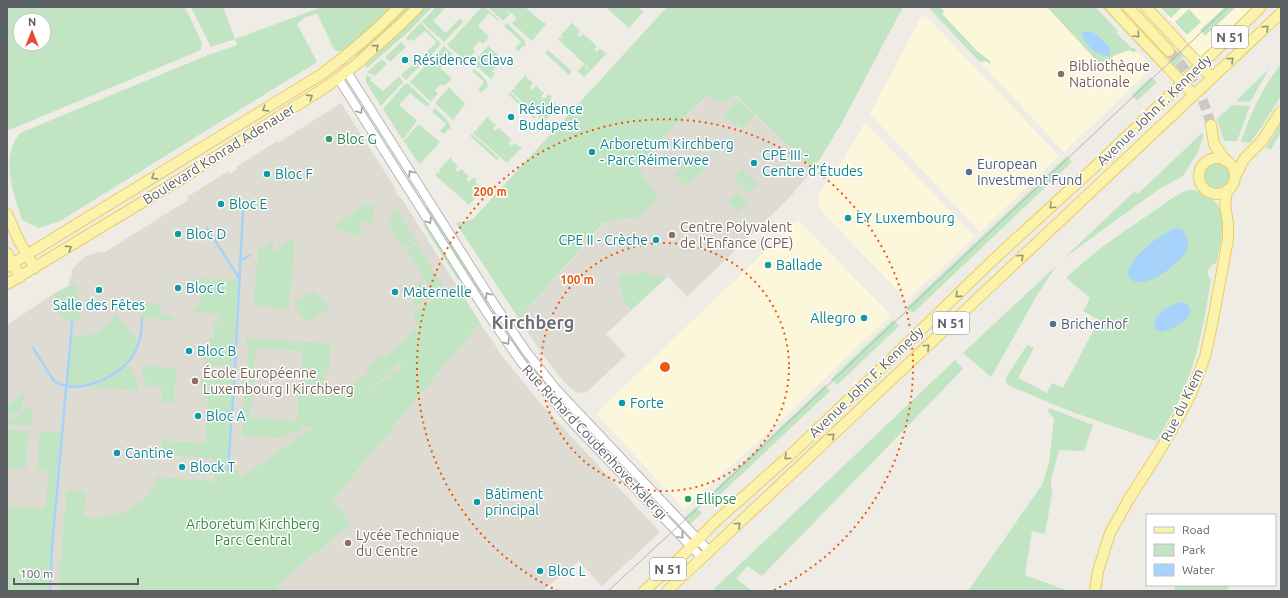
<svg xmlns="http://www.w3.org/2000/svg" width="1288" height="598" font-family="Ubuntu,sans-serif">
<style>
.commercial{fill:#fcf6db}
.education{fill:#dedbd2}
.green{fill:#c1e4c3;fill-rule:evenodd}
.water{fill:#a7d2fb}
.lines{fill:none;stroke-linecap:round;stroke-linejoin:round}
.stream{stroke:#a7d2fb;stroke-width:2.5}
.major-tunnel{stroke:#cac9c4;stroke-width:10;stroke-dasharray:10 5;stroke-linecap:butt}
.minor-casing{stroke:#b4b6ba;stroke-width:10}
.major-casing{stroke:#ebcb60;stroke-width:12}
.minor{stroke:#fff;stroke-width:8}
.major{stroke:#fbf3ab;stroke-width:10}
.tram{stroke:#b4b5b5;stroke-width:1}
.oneway{stroke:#94937d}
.oneway2{stroke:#9d9fa2}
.ring{fill:none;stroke:#e8590c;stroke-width:2;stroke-dasharray:2 4}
.culture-dot{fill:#0f9aa8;stroke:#fff;stroke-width:1.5}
.education-dot{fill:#8d6e63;stroke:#fff;stroke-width:1.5}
.leisure-dot{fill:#2e9e5b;stroke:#fff;stroke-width:1.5}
.service-dot{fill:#5c6f8a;stroke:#fff;stroke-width:1.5}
.labels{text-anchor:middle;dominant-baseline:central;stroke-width:3;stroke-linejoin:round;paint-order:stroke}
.shield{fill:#fff;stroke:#8d8f92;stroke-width:1}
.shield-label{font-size:13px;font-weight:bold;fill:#5c5f64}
.culture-label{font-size:14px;fill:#0d838f;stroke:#fff;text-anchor:start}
.education-label{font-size:14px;fill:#785e54;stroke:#fff;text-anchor:start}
.street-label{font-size:14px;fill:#5c5f64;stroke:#fff}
.leisure-label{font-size:14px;fill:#27864d;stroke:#fff;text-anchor:start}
.service-label{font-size:14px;fill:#4e5e75;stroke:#fff;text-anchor:start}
.park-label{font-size:14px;fill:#398541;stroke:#fff}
.district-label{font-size:18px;font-weight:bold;fill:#6d7176;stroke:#fff}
.centre{fill:#e8590c;stroke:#fff;stroke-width:2}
.ring-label{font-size:12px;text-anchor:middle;font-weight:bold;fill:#e8590c;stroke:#fff;stroke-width:3;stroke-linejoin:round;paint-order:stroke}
</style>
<rect width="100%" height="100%" fill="#eeece4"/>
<g class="commercial">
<path d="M 941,7 L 1047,7 L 1099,63 L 1112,56 L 1130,50 L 1132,52 L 1137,51 L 1152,68 L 1064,152 L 980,62 L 991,62 L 976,50 L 942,13 L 944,12 Z"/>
<path d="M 1158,7 L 1261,7 L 1200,65 L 1180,44 L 1187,38 Z"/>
<path d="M 922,15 L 927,17 L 1059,156 L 980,232 L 870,114 Z"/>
<path d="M 865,122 L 975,237 L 907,300 L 821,211 L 818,201 L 820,193 L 844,158 Z"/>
<path d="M 798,220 L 891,315 L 780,421 L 684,509 L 596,413 Z"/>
</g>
<g class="education">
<path d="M 709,95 L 715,101 L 719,98 L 734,95 L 813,170 L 789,198 L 687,297 L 668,276 L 606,334 L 626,355 L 587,392 L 580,393 L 574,391 L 563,381 L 540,351 L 519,319 L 605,222 L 641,217 L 659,198 L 638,167 L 663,137 Z"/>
<path d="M 341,103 L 395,188 L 397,195 L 402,199 L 477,318 L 241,477 L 239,477 L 239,470 L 214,469 L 213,483 L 81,591 L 45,591 L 7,568 L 7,325 L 55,293 L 68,286 L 70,277 L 72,276 L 71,270 L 86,256 L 98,252 L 105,252 L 188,200 L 187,197 L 228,171 L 230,174 L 238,169 L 236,167 L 277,141 L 278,143 Z"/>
<path d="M 480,323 L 503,357 L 540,403 L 660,532 L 602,586 L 579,561 L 542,591 L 276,591 L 278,585 L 351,523 L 332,501 Z"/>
</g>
<g class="green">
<path d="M 7,7 L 185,7 L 202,43 L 201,50 L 9,130 L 7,130 ZM 20,20 L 44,20 L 44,44 L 20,44 Z"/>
<path d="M 191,7 L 223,7 L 235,39 L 322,7 L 393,7 L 374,25 L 347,48 L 346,48 L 341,51 L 336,51 L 334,49 L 317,13 L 304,18 L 297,24 L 317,62 L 60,221 L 39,228 L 22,220 C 13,191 0,158 20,133 L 208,55 L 237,45 L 235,39 L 211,47 Z"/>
<path d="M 404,7 L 413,7 L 358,57 L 356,55 L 384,31 L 392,20 Z"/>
<path d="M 424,7 L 432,7 L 409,31 L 367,68 L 364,63 Z"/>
<path d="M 436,7 L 446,7 L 433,21 L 446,33 L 460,18 L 463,22 L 444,42 L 422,22 Z"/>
<path d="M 482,7 L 485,7 L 499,20 L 498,21 L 489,13 L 478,26 L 489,37 L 483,44 L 479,41 L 473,49 L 475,52 L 465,61 L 447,45 Z"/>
<path d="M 488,7 L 527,7 L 526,8 L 543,23 L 544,22 L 546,24 L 532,41 L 512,23 L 517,18 L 508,11 L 507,12 L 510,14 L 503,21 Z"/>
<path d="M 606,7 L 637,7 L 642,11 L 644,11 L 629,28 Z"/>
<path d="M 667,7 L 903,7 L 840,126 L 813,170 L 755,114 L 743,129 L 724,115 L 736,100 L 752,112 L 735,95 L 725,105 L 719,98 L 716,102 L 708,95 L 663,137 L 638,167 L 659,198 L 641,217 L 604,222 L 519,319 L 456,223 L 472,220 Z"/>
<path d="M 928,7 L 941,7 L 944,12 L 942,14 L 976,50 L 991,62 L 990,64 L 986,61 L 980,62 Z"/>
<path d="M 1047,7 L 1095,7 L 1118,31 L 1116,33 L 1132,48 L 1134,48 L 1137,51 L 1132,52 L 1130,50 L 1113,56 L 1113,59 L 1099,63 Z"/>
<path d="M 1102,7 L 1105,7 L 1157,61 L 1155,63 Z"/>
<path d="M 1160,7 L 1182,7 L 1171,18 Z"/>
<path d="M 1225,7 L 1236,7 L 1205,36 L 1200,30 Z"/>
<path d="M 1189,9 L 1201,22 L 1187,35 L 1175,22 Z"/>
<path d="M 573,22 L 573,24 L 580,31 L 577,35 L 580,37 L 583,34 L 597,46 L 594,50 L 597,52 L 600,48 L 605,53 L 607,53 L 591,70 L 558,39 L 560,37 L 562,38 L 563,37 L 561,35 Z"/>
<path d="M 420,23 L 422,24 L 441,44 L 427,60 L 423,55 L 437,42 L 425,31 L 413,41 L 411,39 L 408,41 L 406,38 Z"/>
<path d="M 507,23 L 525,41 L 525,47 L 523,46 L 519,51 L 515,48 L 521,42 L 504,26 Z"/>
<path d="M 401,42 L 406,47 L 390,62 L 385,57 Z"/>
<path d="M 444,46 L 453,54 L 440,68 L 452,79 L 444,86 L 441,84 L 435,90 L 438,93 L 431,102 L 410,82 Z"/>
<path d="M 488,46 L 503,60 L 492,71 L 495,74 L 491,79 L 471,61 L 475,58 L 479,56 Z"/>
<path d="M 551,47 L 578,71 L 584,64 L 586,67 L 585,68 L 586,69 L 588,68 L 590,71 L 584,77 Z"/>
<path d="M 548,50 L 572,71 L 569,75 L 545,53 Z"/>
<path d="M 1180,50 L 1185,55 L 1173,67 L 1167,61 Z"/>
<path d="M 420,58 L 424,62 L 406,80 L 401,75 Z"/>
<path d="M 382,59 L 387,64 L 375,76 L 367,72 Z"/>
<path d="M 1281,64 L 1281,96 L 1258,132 L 1250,143 L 1241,142 C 1250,114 1262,88 1281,64 Z"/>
<path d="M 474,69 C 481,75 488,79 488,88 L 487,87 L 481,93 L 478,89 L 484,82 L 472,71 Z"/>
<path d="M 1269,69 L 1250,102 L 1236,101 Z"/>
<path d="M 526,74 L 526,77 L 533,83 L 530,87 L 533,90 L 536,86 L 544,93 L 541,97 L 544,99 L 549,94 L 552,97 L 550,99 L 557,105 L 559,104 L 560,104 L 544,122 L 511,91 L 513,89 L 515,90 L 516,89 L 514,88 Z"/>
<path d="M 366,75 L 372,78 L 370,80 L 383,91 L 399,77 L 403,82 L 381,106 L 366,82 Z"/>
<path d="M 1151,77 L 1157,82 L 1137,101 L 1132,95 Z"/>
<path d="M 407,83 L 430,104 L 427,107 L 410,93 L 399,105 L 417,121 L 407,134 L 407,136 L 402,139 L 383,109 L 404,85 Z"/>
<path d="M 449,87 L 465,104 L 453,120 L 435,103 Z"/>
<path d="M 510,92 L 536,117 L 535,119 L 508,94 Z"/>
<path d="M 1232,105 L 1250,106 L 1237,141 L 1224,141 L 1217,119 Z"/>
<path d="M 435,108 C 442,115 449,119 451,129 L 450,130 L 448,129 L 444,134 L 440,131 L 446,124 L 432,112 Z"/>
<path d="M 489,115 L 488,118 L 496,125 L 493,128 L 495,131 L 499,128 L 512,140 L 509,143 L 512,146 L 515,143 L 520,147 L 523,146 L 507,163 L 473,133 L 475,130 L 477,132 L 478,131 L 477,129 Z"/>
<path d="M 1281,123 L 1281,132 L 1271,149 L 1266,148 Z"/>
<path d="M 419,124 L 440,142 L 422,162 L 419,164 L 403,140 L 410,136 L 409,134 Z"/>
<path d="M 1203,132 L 1203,138 L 1198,152 L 1183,176 L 1159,189 L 1064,258 L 1135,191 L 1138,194 Z"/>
<path d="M 472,134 L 499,158 L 497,160 L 470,136 Z"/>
<path d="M 696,152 L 709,165 L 687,187 L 674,174 Z"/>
<path d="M 1067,156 L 1072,162 L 913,313 L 906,308 Z"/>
<path d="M 451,157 L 452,158 L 451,160 L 458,166 L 455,170 L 458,172 L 461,169 L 469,176 L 466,180 L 469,182 L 474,177 L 477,180 L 475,182 L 482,188 L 484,186 L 485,187 L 469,205 L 435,175 L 438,172 L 440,173 L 441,172 L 439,170 Z"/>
<circle cx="1217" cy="175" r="13"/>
<path d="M 742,170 L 757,184 L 749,193 L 734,178 Z"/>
<path d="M 1188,190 C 1196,189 1200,193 1206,196 C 1209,198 1213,200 1216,203 C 1228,218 1220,247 1216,264 L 1213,264 L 1208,270 L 1208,275 L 1211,279 C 1206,311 1201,342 1190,373 C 1182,397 1169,420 1156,441 L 1072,412 L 1008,385 L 1006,382 L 1006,378 L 1027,345 L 1034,348 L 1018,378 L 1047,393 L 1052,383 L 1063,388 L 1099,320 L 1083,311 L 1090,298 L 1066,278 C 1092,253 1124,231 1154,211 C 1165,204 1176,194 1188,190 Z"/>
<path d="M 738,192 L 748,202 L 738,212 L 728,202 Z"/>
<path d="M 366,204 L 375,206 L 372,223 L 358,222 L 362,237 L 333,227 Z"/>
<path d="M 427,207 L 428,207 L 490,304 L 488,306 L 426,209 Z"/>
<path d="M 392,210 L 397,210 L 416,241 L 406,248 L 404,246 L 402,247 L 388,221 L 388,219 L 392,219 Z"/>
<path d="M 426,224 L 461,278 L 458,280 L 423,225 Z"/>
<path d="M 295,237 L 289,309 L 254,306 L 258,250 L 273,241 L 273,252 Z"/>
<path d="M 417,244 L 444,288 L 434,294 L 407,250 Z"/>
<path d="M 1056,266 L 1036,297 L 991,377 L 963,353 Z"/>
<path d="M 644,272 L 650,276 L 668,276 L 631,310 L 622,298 L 619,276 Z"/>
<path d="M 194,278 L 238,281 L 233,367 L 205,365 L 206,346 L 209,346 L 210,337 L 213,337 L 214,323 L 219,323 L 219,314 L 194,312 L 194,307 L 199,307 L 200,292 L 196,291 L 197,286 L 194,285 Z"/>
<path d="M 419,281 L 424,282 L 432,296 L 416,306 L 413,301 Z"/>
<path d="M 77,283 C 76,296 77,305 82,317 L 72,323 L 60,316 L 57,307 L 55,293 Z"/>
<path d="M 451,289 L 454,292 L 459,289 L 480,323 L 332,501 L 351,523 L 278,585 L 276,591 L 58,591 L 67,490 L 86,492 L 84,516 L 99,518 L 123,512 L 144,500 L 156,486 L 156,477 L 209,481 L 213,483 L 214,469 L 213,469 L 213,458 L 163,455 L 163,449 L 161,448 L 162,441 L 205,443 L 206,418 L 210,418 L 210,410 L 208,409 L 208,399 L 202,399 L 203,389 L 200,389 L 201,377 L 206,377 L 206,371 L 235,372 L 228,470 L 239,470 L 239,477 L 241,477 L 329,417 L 313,427 L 301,426 L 300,433 L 292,432 L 278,438 L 242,436 L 245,375 L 254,376 L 250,418 L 297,421 L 302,351 L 256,347 L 254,369 L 248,369 L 248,365 L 247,365 L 248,346 L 246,346 L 246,338 L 331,344 L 329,372 L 322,376 L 327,384 L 324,386 L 328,393 L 331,391 L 334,395 L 369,373 L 366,368 L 374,363 L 373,361 L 380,356 L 387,355 L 392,349 L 408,339 L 409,334 L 420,327 L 413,317 L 414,312 ZM 396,363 L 404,367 L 351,402 L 392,372 Z"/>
<path d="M 314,291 L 326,304 L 329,309 L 306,322 L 293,302 Z"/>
<path d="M 144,303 L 161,305 L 161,315 L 174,316 L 174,320 L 142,318 Z"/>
<path d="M 494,310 L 523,353 L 565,406 L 563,406 C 537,377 513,345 492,312 Z"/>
<path d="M 115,314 L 138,341 L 133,356 L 119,370 L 99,381 L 87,385 L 67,386 L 70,337 C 91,337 105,332 115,314 Z"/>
<path d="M 893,320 L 899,326 L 837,385 L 831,379 Z"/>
<path d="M 955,360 L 963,369 L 762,576 L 747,566 L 736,579 L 753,591 L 712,591 Z"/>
<path d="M 128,366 L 138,384 L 137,391 L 91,387 L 109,379 Z"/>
<path d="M 140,366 L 177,368 L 173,403 L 161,402 L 162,388 L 147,386 Z"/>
<path d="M 825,385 L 830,391 L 708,506 L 703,501 Z"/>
<path d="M 25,393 L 22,408 L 7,418 L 7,405 Z"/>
<path d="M 33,405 L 32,426 L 7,424 L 7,422 Z"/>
<path d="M 1049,408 L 1093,425 L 1084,451 L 1059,450 L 1051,480 L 1052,494 L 1045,534 L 1032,531 L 1025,575 L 1068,591 L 968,591 L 1042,485 L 1049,463 L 1054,419 L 1048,411 Z"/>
<path d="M 7,430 L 28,431 L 26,469 L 7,468 Z"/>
<path d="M 40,432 L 61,433 L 48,591 L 7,591 L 7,506 L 45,509 L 49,471 L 37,470 Z"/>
<path d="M 696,507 L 702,513 L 689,525 L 683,519 Z"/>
<path d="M 1176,585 L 1230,585 L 1226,591 L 1174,591 Z"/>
</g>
<g class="water">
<path d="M 1091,31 L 1101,38 L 1110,48 L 1109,56 C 1092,53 1089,48 1081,33 Z"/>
<path d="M 1175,228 L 1182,229 C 1185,234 1190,240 1188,247 C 1183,263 1136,299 1127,273 C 1136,252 1155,238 1175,228 Z"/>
<path d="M 1181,302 L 1188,304 L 1191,312 L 1186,320 L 1173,328 L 1162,332 L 1156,330 L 1154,322 C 1159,310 1168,306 1181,302 Z"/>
</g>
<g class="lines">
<g class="stream">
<path d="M 207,228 L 239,278"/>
<path d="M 240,261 L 250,255"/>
<path d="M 33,348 L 54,381 C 77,396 118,378 132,357 C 140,346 142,330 142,318"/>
<path d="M 235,367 L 243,210"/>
<path d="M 228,470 L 235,372"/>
<path d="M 50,591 L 52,547 L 72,323"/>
</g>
<path class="major-tunnel" d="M 1169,51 C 1192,75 1202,93 1211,125"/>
<defs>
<g id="minor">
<path d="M 347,72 L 495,305 L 526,351 L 556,389 L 710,552"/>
<path d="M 338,78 L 487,313 L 521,362 L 572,422 L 702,558"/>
</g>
<g id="major">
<path d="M 1111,7 L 1194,95"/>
<path d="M 1128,7 L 1169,51"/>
<path d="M 1146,7 L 1212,78"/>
<path d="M 1211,125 L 1214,144 L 1226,161"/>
<circle cx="1217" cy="176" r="18"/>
<path d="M 1235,177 L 1244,159 L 1262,141 L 1281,111"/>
<path d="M 7,214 L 20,243 L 35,268"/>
<path d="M 7,253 L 20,277"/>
<path d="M 7,267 L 322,74 C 350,53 375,32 399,7"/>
<path d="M 7,284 L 179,180 L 329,85 L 358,63 L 402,23 L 418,7"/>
<path d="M 644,591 L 675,563 L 715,522 L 787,458 L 887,363 L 992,261 L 1101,161 L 1261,7"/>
<path d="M 667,591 L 1281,13"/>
<path d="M 1095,591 L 1098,571 L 1110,533 L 1129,499 L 1162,447 L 1181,413 L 1191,394 L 1205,357 L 1212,325 L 1228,239 L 1228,223 L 1225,205 L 1227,190"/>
</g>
</defs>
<use href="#minor" class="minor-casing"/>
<use href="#major" class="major-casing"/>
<use href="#minor" class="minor"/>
<use href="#major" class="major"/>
<path class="tram" d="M 608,591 L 700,506 L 1228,7"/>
</g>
<defs><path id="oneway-chevron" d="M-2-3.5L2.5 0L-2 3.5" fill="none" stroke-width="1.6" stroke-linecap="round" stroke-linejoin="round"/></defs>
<g class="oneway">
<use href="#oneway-chevron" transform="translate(1266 28) rotate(-44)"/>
<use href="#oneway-chevron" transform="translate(1137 35) rotate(46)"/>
<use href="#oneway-chevron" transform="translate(376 47) rotate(-42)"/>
<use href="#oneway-chevron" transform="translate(1231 60) rotate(-43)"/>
<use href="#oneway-chevron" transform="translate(310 97) rotate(-33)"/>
<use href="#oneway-chevron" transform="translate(265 109) rotate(148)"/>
<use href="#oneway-chevron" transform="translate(154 177) rotate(148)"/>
<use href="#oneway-chevron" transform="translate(1052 206) rotate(137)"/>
<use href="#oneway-chevron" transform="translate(69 248) rotate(-32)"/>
<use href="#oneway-chevron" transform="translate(1021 257) rotate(-43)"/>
<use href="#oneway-chevron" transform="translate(958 295) rotate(136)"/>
<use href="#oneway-chevron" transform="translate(927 347) rotate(-43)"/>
<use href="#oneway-chevron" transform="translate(832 436) rotate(-43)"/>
<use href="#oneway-chevron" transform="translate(787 457) rotate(137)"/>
<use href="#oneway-chevron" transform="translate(738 525) rotate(-43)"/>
</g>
<g class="oneway2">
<use href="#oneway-chevron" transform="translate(360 111) rotate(58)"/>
<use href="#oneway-chevron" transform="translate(411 173) rotate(-122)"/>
<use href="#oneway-chevron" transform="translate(429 221) rotate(58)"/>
<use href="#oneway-chevron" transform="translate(488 295) rotate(-122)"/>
<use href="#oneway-chevron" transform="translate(507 342) rotate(55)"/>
<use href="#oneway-chevron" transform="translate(681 536) rotate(47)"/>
</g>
<g class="ring">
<circle cx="665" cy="367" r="124"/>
<path d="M558 591A248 248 0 1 1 772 591"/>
</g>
<g class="culture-dot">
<circle cx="405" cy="60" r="4"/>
<circle cx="511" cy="117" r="4"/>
<circle cx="592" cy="152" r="4"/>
<circle cx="754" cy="163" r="4"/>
<circle cx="267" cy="174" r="4"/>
<circle cx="221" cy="204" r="4"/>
<circle cx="848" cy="218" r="4"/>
<circle cx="178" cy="234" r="4"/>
<circle cx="656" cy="240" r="4"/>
<circle cx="768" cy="265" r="4"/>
<circle cx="178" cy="288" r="4"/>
<circle cx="99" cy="290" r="4"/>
<circle cx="395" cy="292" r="4"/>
<circle cx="864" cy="318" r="4"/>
<circle cx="189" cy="351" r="4"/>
<circle cx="622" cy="403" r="4"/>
<circle cx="198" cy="416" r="4"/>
<circle cx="117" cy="453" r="4"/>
<circle cx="182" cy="467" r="4"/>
<circle cx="477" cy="502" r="4"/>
<circle cx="540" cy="571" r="4"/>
</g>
<g class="education-dot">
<circle cx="1061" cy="74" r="4"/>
<circle cx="672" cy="235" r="4"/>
<circle cx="195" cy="381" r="4"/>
<circle cx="348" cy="543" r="4"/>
</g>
<g class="leisure-dot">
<circle cx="329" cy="139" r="4"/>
<circle cx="688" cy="499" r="4"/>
</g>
<g class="service-dot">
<circle cx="969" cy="172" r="4"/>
<circle cx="1053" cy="324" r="4"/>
</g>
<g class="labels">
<g class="shield">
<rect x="1212" y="26" width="36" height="22" rx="3"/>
<rect x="933" y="312" width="36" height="22" rx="3"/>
<rect x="650" y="558" width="36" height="22" rx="3"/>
</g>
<g class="shield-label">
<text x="1230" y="37">N 51</text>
<text x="951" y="323">N 51</text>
<text x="668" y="569">N 51</text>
</g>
<g class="culture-label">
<text x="413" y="60">Résidence Clava</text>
<text x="519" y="109">Résidence<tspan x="519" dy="16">Budapest</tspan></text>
<text x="600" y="144">Arboretum Kirchberg<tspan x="600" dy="16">- Parc Réimerwee</tspan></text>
<text x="762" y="155">CPE III -<tspan x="762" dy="16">Centre d'Études</tspan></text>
<text x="275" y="174">Bloc F</text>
<text x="229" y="204">Bloc E</text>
<text x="856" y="218">EY Luxembourg</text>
<text x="186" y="234">Bloc D</text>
<text x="648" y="240" text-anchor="end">CPE II - Crèche</text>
<text x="776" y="265">Ballade</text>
<text x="186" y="288">Bloc C</text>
<text x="403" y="292">Maternelle</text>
<text x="99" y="305" text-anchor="middle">Salle des Fêtes</text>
<text x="856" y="318" text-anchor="end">Allegro</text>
<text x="197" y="351">Bloc B</text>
<text x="630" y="403">Forte</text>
<text x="206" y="416">Bloc A</text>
<text x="125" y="453">Cantine</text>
<text x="190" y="467">Block T</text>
<text x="485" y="494">Bâtiment<tspan x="485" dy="16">principal</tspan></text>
<text x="548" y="571">Bloc L</text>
</g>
<g class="education-label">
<text x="1069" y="66">Bibliothèque<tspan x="1069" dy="16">Nationale</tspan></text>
<text x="680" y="227">Centre Polyvalent<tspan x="680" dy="16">de l'Enfance (CPE)</tspan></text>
<text x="203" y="373">École Européenne<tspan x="203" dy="16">Luxembourg I Kirchberg</tspan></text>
<text x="356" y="535">Lycée Technique<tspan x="356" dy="16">du Centre</tspan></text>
</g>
<g class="street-label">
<text transform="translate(1154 110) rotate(-44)">Avenue John F. Kennedy</text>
<text transform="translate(219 154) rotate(-32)">Boulevard Konrad Adenauer</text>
<text transform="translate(866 382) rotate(-44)">Avenue John F. Kennedy</text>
<text transform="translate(1182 405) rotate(-64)">Rue du Kiem</text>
<text transform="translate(595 442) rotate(47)">Rue Richard Coudenhove-Kalergi</text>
</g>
<g class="leisure-label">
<text x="337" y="139">Bloc G</text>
<text x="696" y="499">Ellipse</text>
</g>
<g class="service-label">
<text x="977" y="164">European<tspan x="977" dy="16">Investment Fund</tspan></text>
<text x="1061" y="324">Bricherhof</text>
</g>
<g class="park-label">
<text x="253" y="524">Arboretum Kirchberg<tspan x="253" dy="16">Parc Central</tspan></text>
</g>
<g class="district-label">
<text x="533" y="322">Kirchberg</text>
</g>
</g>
<circle cx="665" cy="367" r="6" class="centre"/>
<g class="ring-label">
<text x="490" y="196">200 m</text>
<text x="577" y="284">100 m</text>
</g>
<rect width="1288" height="598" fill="none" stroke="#5c5f64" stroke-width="16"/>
<rect x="1146" y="514" width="130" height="72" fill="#ffffff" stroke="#bebfc1"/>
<rect x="1154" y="527" width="20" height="6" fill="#fbf3ab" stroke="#bebfc1"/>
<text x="1182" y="534" font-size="12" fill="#5c5f64">Road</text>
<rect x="1154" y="544" width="20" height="12" fill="#c1e4c3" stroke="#bebfc1"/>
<text x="1182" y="554" font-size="12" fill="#5c5f64">Park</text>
<rect x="1154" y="564" width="20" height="12" fill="#a7d2fb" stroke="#bebfc1"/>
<text x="1182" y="574" font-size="12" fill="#5c5f64">Water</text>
<g transform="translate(32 32)"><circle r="19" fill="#ffffff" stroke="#bebfc1"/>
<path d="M0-3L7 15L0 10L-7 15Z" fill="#e24c36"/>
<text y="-6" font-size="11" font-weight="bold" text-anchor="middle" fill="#5c5f64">N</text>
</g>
<path d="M14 578v6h124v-6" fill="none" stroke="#5c5f64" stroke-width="2"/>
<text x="20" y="578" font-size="12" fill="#5c5f64" stroke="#ffffff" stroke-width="3" paint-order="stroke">100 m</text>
</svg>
